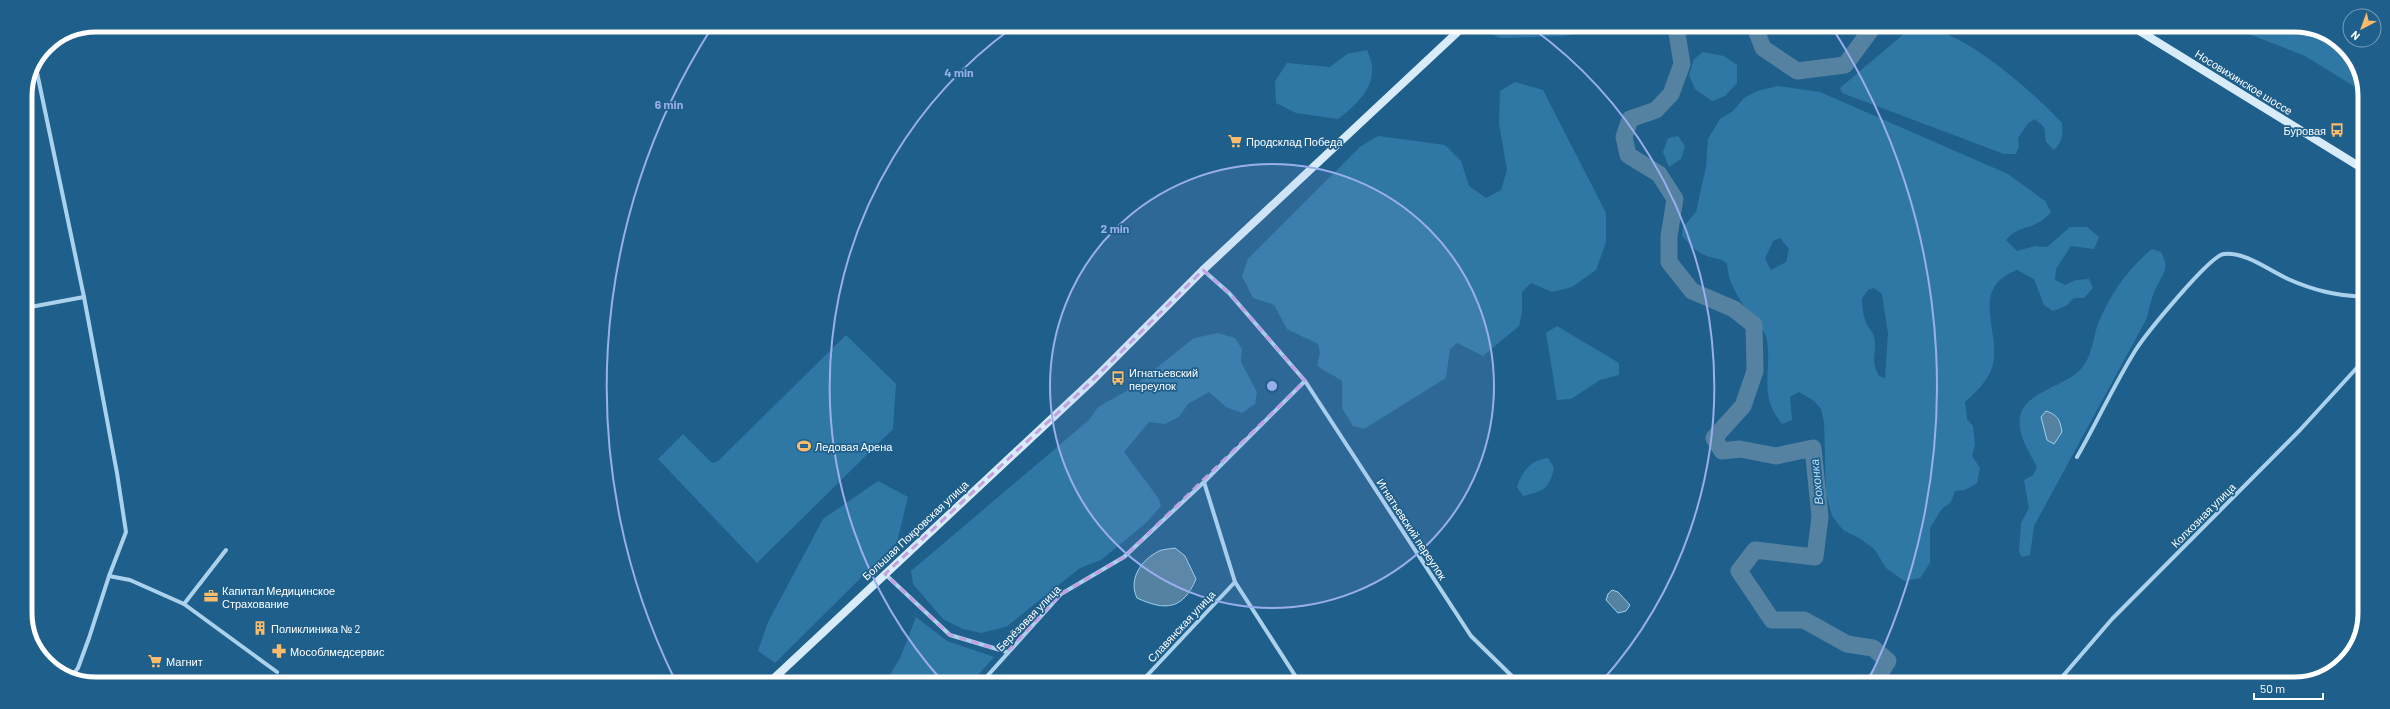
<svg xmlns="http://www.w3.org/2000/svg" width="2390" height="709" font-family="Barlow,sans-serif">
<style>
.green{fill:#2f78a6;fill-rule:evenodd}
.water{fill:#5582a0;stroke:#9ecfed}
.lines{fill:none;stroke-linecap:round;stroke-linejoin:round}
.river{stroke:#5582a0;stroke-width:17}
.street{stroke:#abd2ec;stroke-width:4}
.secondary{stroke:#d7ebf9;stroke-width:8}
.marked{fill:none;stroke:#c4a0e2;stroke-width:3;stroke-dasharray:8 5;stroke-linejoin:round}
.ring{fill:none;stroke:#99afed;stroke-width:2}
.labels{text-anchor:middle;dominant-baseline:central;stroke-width:3.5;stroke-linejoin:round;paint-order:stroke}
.street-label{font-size:11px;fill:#fff;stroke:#1f5f8b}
.poi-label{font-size:11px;fill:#fff;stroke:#1f5f8b;text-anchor:start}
.water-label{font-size:12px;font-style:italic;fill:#b7dbf3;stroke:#1f5f8b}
.rim{fill:none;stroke:#fff;stroke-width:5}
.centre{fill:#99afed;stroke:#1f5f8b;stroke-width:2}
.ring-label{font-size:12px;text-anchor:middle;font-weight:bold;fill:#99afed;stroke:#1f5f8b;stroke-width:3.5;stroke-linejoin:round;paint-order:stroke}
</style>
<rect width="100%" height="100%" fill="#1f5f8b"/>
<g class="green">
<path d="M 1485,26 L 1601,27 L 1565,36 L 1501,38 L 1486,32 Z"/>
<path d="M 1917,27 C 1961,27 2032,91 2062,123 C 2063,133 2063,142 2054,150 L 2046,142 L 2044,127 L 2035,119 L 2028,123 L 2018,138 L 2019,147 L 2016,154 L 2004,154 L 1842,93 L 1840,88 L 1906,32 Z"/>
<path d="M 2231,27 L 2312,27 L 2347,50 L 2365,93 L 2305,56 Z"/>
<path d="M 1367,50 C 1369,55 1372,62 1372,68 C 1374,89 1353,108 1338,119 L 1296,113 L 1276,103 L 1275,81 L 1287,63 L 1330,67 L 1347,54 Z"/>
<path d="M 1703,52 L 1724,56 L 1737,65 L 1737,83 L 1725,96 L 1712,101 L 1695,89 L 1689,75 L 1694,59 Z"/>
<path d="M 1515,82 L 1543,90 L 1606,213 L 1606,242 L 1596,270 L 1572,287 L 1552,292 L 1531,283 L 1522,292 L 1522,313 L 1519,326 L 1483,356 L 1457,343 L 1450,349 L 1446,378 L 1364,429 L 1353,426 L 1342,408 L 1342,381 C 1333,374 1325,373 1317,365 L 1320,353 L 1318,344 L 1287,329 L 1274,305 L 1253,298 L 1242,276 L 1248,259 L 1361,146 L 1378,136 L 1445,145 L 1461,161 L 1469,186 L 1486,198 L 1501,190 L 1507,170 L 1499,124 L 1500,91 Z"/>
<path d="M 1778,86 L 1820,92 L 2008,174 L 2045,201 L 2051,212 C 2034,232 2020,223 2006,240 L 2017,251 L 2035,246 L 2047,247 L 2070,227 L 2087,227 L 2099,237 L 2094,249 L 2071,246 L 2056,269 L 2055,280 L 2065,285 L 2076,280 L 2089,279 L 2093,288 L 2084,298 L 2074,298 L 2066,306 L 2053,311 L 2044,305 L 2034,279 L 2017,270 C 1967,289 2003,333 1992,368 C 1987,382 1975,393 1965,402 L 1967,419 L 1973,426 L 1975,445 L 1972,456 L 1980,468 L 1977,483 L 1965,490 L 1955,491 L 1951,502 L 1941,510 L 1930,528 L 1930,563 L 1920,578 L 1904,581 L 1886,568 L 1875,550 L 1861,539 L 1843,530 L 1832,516 L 1826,494 L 1824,422 L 1821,409 L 1814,401 L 1799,392 L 1790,397 L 1792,420 L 1782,424 C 1756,393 1774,369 1766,336 C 1764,331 1758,325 1755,321 C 1743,304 1728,286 1727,264 C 1721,258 1716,259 1707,256 C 1697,253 1689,243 1682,236 L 1683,227 L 1696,212 L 1706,167 L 1708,139 L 1720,119 L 1733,111 L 1744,98 L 1757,91 ZM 1780,238 L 1789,249 L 1786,262 L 1771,270 L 1765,259 L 1773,241 ZM 1874,288 L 1882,294 L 1888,334 L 1885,378 L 1879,376 C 1869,357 1878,355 1874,337 C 1873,331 1868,328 1866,323 C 1863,315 1862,306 1862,298 L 1868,290 Z"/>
<path d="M 1678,136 L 1685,146 L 1681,159 L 1669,167 L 1663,152 L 1668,138 Z"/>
<path d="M 2152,249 L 2161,252 C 2171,270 2162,274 2155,290 C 2151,299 2149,309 2147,318 L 2034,526 L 2030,555 L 2022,557 L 2019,552 L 2021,523 L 2029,508 L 2024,480 L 2033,475 L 2037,467 C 2029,452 2015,431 2021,413 C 2029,391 2065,386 2081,369 C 2092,357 2093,338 2098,324 C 2110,294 2128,269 2152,249 Z"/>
<path d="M 1557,326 L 1619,363 L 1619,375 L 1600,380 L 1571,399 L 1557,400 L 1546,333 Z"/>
<path d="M 1218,333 L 1235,338 L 1242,349 L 1241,362 L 1257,392 L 1255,404 L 1242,413 L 1226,407 L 1209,392 L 1188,404 L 1179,417 L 1165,424 L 1149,422 L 1124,452 L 1159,499 L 1161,506 L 1146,523 L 1101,560 L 1080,568 L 1006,627 L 981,633 L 963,629 L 943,619 L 913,584 L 911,571 L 1089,420 L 1098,407 L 1130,389 L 1194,338 Z"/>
<path d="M 846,335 L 896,384 L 893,429 L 757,563 L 658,459 L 683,434 L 712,463 L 718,461 Z"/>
<path d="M 1548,458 L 1554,468 C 1549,490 1543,491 1523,496 L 1517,487 C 1522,471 1531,460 1548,458 Z"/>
<path d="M 878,481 L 908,497 L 897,542 L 775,663 L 758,651 L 768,622 L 823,519 Z"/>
<path d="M 916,617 L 947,641 L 994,657 L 971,683 L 886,682 L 901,656 Z"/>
</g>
<g class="water">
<path d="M 2046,411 C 2058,415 2060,420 2062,432 L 2054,444 L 2047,440 L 2041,417 Z"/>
<path d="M 1175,548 L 1185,556 L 1196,579 C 1183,610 1165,611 1137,598 C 1128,579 1141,560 1159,551 C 1164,549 1170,549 1175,548 Z"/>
<path d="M 1612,590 L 1618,592 L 1630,605 L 1626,611 L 1618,613 L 1606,600 L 1608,594 Z"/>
</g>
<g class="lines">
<g class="river">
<path d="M 1676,27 L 1682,64 L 1671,94 L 1656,110 L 1630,119 L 1624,137 L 1628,155 L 1659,174 L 1675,199 L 1669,236 L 1669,262 L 1692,291 L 1734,309 L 1754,325 L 1755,371 L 1743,406 L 1714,438 L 1722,451 L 1740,449 L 1776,456 L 1813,448 L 1820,517 L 1815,557 L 1755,550 L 1739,571 L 1772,620 L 1804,620 L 1847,644 L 1873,648 L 1888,661 L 1873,684"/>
<path d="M 1755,27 L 1763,48 L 1797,71 L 1845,65 L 1873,27"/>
</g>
<g class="street">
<path d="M 35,63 L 84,297 L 117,473 L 126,532 L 109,576 L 89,638 L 78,668 L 71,677"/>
<path d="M 1203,270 L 1229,293 L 1305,381 L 1471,636 L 1519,683"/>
<path d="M 25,308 L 84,297"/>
<path d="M 2077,457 C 2097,422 2114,385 2135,351 C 2145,335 2210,255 2224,254 C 2246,252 2268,270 2288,279 C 2315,291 2335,295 2364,297"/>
<path d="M 1204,482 L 1235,582 L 1296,677 L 1290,683"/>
<path d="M 885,574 L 950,635 L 1007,652"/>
<path d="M 109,576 L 130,580 L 184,604 L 226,550"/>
<path d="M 184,604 L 277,672"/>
<path d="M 981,683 L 1061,594 L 1124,557 L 1204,482 L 1305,381"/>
<path d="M 1140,683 L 1235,582"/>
<path d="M 2056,684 L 2112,619 L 2300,430 L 2364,360"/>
</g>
<g class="secondary">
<path d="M 2133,27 L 2365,170"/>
<path d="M 770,682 L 1094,379 L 1203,270 L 1464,26"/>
</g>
</g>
<path class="marked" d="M 1203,270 L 1229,293 L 1305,381 L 1124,557 L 1061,594 L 1007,652 L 950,635 L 885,574 L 1094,379 Z"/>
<circle cx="1272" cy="386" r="222" fill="#99afed" fill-opacity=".12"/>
<g class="ring">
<circle cx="1272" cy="386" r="222"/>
<path d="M943 682A443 443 0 0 1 1012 28M1532 28A443 443 0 0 1 1601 682"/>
<path d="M674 678A665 665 0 0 1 711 29M1833 29A665 665 0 0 1 1867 683"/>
</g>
<defs>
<symbol id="bus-bare" viewBox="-9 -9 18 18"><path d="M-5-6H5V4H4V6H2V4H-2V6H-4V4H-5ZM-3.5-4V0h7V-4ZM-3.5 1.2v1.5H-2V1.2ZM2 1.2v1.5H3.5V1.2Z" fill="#fabb6b" stroke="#1f5f8b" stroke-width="2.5" paint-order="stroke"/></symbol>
<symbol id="supermarket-bare" viewBox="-9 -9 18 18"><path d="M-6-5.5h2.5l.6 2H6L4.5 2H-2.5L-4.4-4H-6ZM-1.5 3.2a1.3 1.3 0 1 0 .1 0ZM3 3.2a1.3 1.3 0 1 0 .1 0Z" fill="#fabb6b" stroke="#1f5f8b" stroke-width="2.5" paint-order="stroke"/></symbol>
<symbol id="stadium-bare" viewBox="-9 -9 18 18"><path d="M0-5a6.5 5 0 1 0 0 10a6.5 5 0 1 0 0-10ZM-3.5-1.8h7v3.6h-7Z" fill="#fabb6b" stroke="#1f5f8b" stroke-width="2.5" paint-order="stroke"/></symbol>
<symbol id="office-bare" viewBox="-9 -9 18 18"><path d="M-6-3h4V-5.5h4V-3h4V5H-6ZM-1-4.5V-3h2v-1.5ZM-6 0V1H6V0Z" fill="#fabb6b" stroke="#1f5f8b" stroke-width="2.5" paint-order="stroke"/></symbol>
<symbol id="building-bare" viewBox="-9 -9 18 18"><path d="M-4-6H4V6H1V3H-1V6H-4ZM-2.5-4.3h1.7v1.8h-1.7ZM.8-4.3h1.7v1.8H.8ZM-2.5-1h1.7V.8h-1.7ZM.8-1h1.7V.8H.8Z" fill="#fabb6b" stroke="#1f5f8b" stroke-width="2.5" paint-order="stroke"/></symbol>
<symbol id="pharmacy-bare" viewBox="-9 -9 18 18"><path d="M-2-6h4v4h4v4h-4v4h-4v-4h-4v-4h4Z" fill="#fabb6b" stroke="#1f5f8b" stroke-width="2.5" paint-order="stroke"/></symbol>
</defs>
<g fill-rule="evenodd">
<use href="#bus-bare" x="2327" y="120" width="20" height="20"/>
<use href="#supermarket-bare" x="1225" y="131" width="20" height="20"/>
<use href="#bus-bare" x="1108" y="368" width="20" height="20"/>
<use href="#stadium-bare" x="794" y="436" width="20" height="20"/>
<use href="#office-bare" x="201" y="586" width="20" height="20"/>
<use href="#building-bare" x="250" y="618" width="20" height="20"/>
<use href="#pharmacy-bare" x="269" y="641" width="20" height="20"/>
<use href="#supermarket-bare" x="145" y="651" width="20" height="20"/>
</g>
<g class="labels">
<g class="street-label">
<text transform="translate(2244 82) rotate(32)">Носовихинское шоссе</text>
<text transform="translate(2203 515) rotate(-45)">Колхозная улица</text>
<text transform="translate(1412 529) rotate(57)">Игнатьевский переулок</text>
<text transform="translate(915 530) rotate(-43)">Большая Покровская улица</text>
<text transform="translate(1028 618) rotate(-46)">Берёзовая улица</text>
<text transform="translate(1181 626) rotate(-47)">Славянская улица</text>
</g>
<g class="poi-label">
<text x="2326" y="130" text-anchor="end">Буровая</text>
<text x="1246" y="141">Продсклад Победа</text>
<text x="1129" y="372">Игнатьевский<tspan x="1129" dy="13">переулок</tspan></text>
<text x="815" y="446">Ледовая Арена</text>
<text x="222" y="590">Капитал Медицинское<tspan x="222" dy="13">Страхование</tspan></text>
<text x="271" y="628">Поликлиника № 2</text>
<text x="290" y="651">Мособлмедсервис</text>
<text x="166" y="661">Магнит</text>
</g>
<g class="water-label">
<text transform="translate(1816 482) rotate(-96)">Вохонка</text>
</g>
</g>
<path d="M0 0H2390V709H0ZM96 32H2294A64 64 0 0 1 2358 96V613A64 64 0 0 1 2294 677H96A64 64 0 0 1 32 613V96A64 64 0 0 1 96 32Z" fill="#1f5f8b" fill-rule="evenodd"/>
<path class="rim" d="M96 32H2294A64 64 0 0 1 2358 96V613A64 64 0 0 1 2294 677H96A64 64 0 0 1 32 613V96A64 64 0 0 1 96 32Z"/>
<circle cx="1272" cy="386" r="6" class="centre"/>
<g class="ring-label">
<text x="959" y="77">4 min</text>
<text x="669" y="109">6 min</text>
<text x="1115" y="233">2 min</text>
</g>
<g transform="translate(2362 28) rotate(221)"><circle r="19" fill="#1f5f8b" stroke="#799fb9"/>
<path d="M0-3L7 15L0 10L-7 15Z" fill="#fabb6b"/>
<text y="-6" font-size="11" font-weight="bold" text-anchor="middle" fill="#ffffff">N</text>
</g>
<path d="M2254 693v6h69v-6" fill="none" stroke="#ffffff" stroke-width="2"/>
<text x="2260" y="693" font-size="12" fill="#ffffff" stroke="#1f5f8b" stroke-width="3" paint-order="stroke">50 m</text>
</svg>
